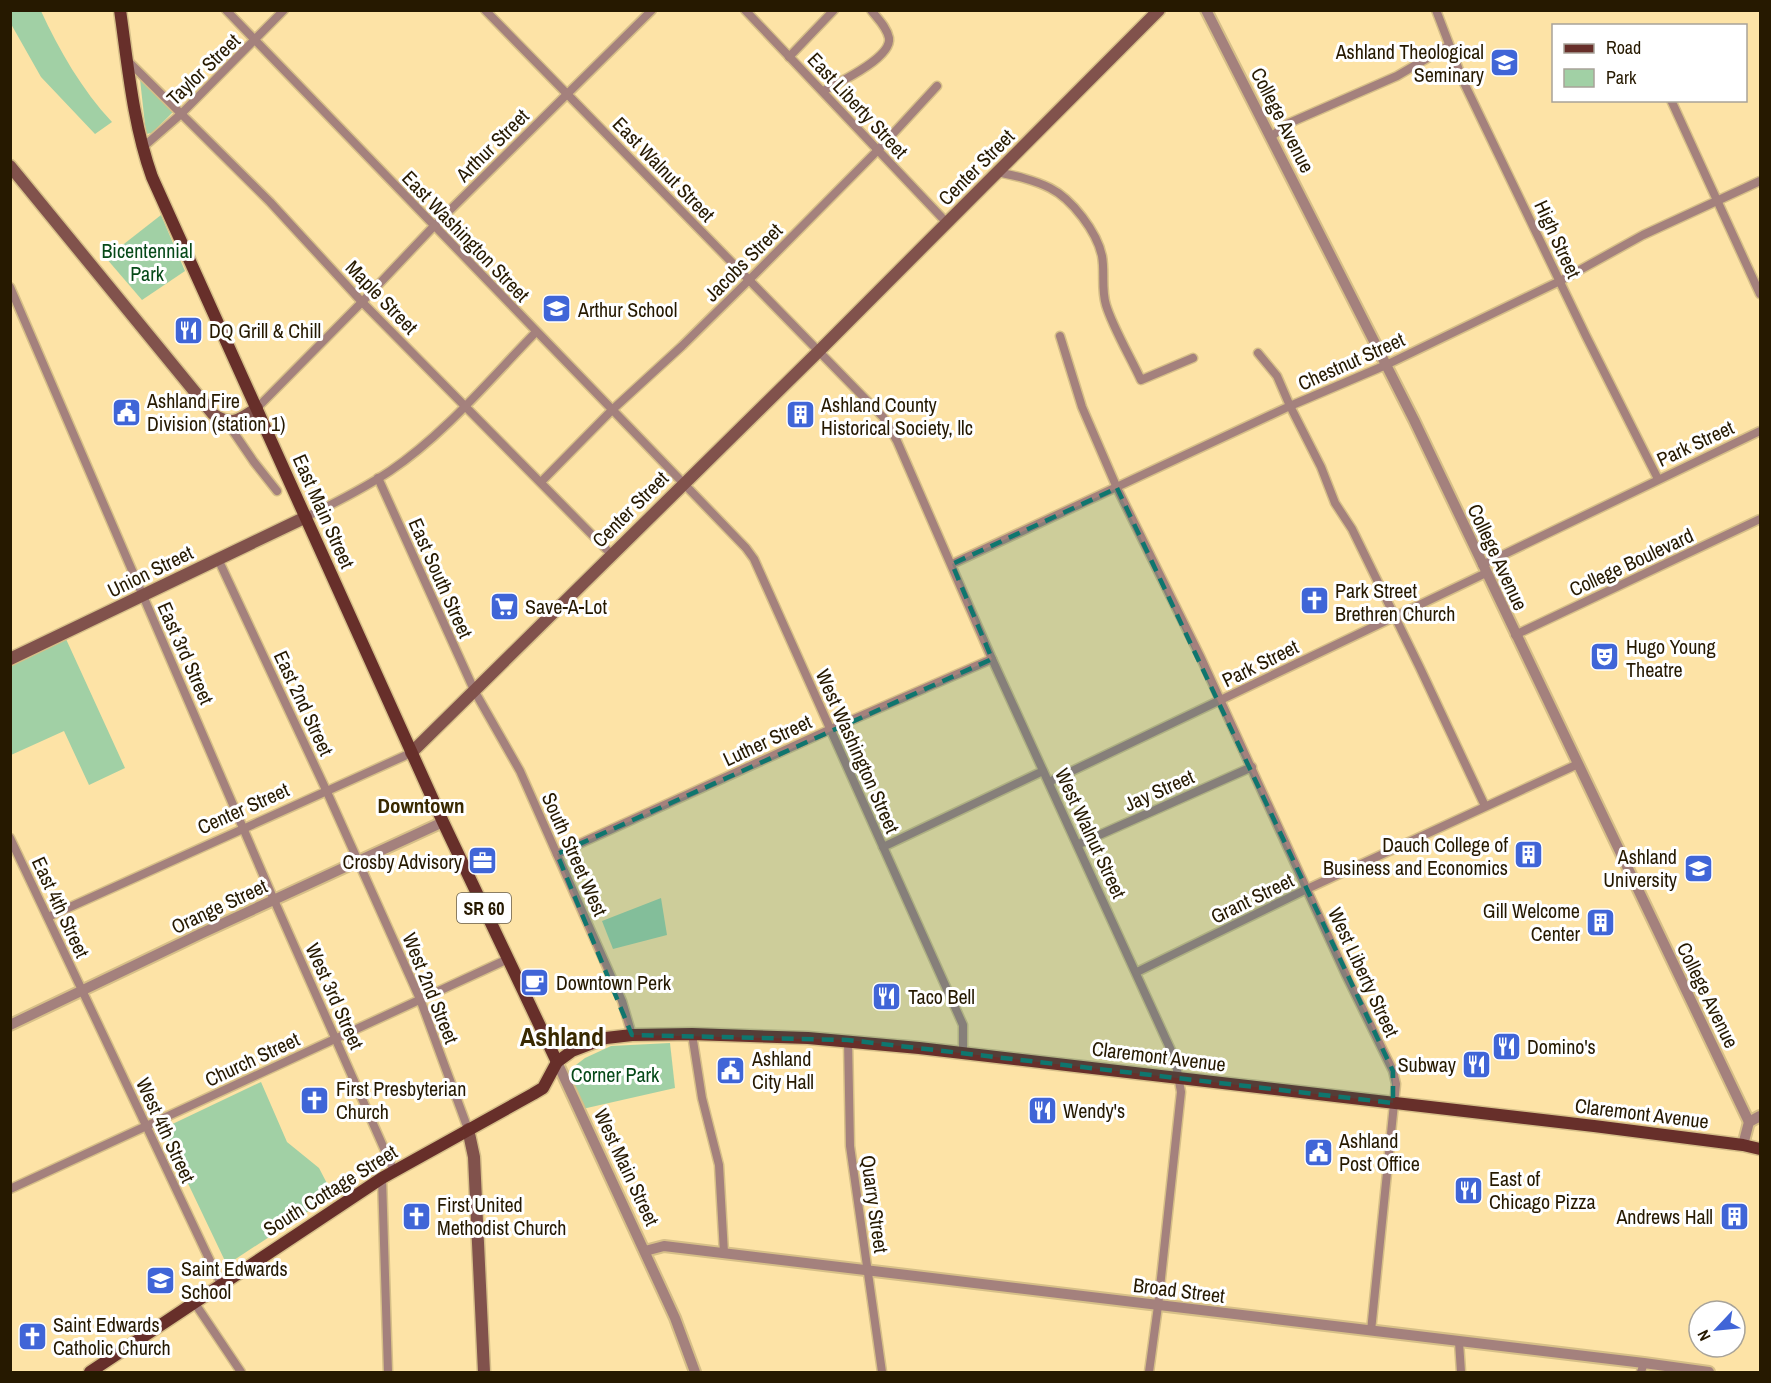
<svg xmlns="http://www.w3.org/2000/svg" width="1771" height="1383" font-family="'Archivo Narrow',sans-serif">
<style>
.green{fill:#a1d0a5}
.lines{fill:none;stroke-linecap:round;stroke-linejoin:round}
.minor-casing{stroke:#d6bf88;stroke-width:11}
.tertiary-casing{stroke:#d6bf88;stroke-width:14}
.secondary-casing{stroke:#d6bf88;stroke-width:15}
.primary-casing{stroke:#d6bf88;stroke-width:15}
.minor{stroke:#a4817d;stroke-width:8}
.tertiary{stroke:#a4817d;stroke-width:10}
.secondary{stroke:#81524c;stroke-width:12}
.primary{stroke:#672f2a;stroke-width:12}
.marked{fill:#0f766e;fill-opacity:0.2;stroke:#0f766e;stroke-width:4.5;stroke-dasharray:12 8;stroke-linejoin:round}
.labels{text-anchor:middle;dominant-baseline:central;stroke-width:6;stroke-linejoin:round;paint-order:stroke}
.shield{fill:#fff;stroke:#675e4c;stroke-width:1.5}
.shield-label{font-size:18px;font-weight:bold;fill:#261900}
.poi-label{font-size:20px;fill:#261900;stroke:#fff;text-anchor:start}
.street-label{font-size:20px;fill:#261900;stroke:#fff}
.park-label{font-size:20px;fill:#064918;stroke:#fff}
.neighbourhood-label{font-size:21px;font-weight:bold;fill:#392900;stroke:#fff}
.district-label{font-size:26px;font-weight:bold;fill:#392900;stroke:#fff}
</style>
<rect width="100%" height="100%" fill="#fde3a6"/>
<g class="green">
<path d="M 10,11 L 41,11 C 59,50 82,90 112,122 L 95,134 L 41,77 L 11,24 Z"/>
<path d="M 139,70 L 177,108 L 152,133 L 146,134 Z"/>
<path d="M 161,215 L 185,271 L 142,300 L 106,258 Z"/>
<path d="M 66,639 L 125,768 L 89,785 L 64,731 L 11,755 L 10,664 Z"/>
<path d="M 661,898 L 667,935 L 613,949 L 602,921 Z"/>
<path d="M 670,1043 L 675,1088 L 578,1110 L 563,1075 L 585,1058 L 611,1046 Z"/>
<path d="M 261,1082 L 287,1142 L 319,1168 L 333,1195 L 231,1262 L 225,1261 L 162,1129 Z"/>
</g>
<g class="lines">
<defs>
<g id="minor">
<path d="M 226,10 L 746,548 L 754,559 L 963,1025 L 963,1053"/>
<path d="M 485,10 L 883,417 L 897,441 L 992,659 L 1175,1059 L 1181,1092 L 1158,1306 L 1149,1372"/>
<path d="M 745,10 L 947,223"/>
<path d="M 1436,10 L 1464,83 L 1586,336 L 1658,479"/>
<path d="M 789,57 L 834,10"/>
<path d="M 128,61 L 270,202 L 362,302 L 612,555"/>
<path d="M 823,91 C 838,83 892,58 889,38 C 887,27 877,18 871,10"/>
<path d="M 1671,100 L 1760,294"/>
<path d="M 1271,137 L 1287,124 L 1397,76 L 1448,46"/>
<path d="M 142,148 L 181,114 L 284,10"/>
<path d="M 998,172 C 1016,176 1034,180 1050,188 C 1072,199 1097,232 1102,256 C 1105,272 1101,289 1106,305 C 1113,328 1131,358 1141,380 L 1193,358"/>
<path d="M 10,287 L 274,900 L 394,1171"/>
<path d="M 1060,336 L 1082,407 L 1117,488 L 1200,656 L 1346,975 L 1393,1071 L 1396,1084 L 1371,1331"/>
<path d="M 1258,353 L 1277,376 L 1290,406 L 1321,467 L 1335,503 L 1352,529 L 1420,668 L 1485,806"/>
<path d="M 257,408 L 362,302 L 434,226 L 652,10"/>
<path d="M 226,421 L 254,462 L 277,491"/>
<path d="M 378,478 L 475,692 L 520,771 L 622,1001 L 632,1035"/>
<path d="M 541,482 L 612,410 L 682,346 L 749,280 L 878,150 L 937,86"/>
<path d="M 306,517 C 335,503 363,489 390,471 C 445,434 490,379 536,332"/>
<path d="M 218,559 L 327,792 L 420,999 L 468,1129"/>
<path d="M 952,564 L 1290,406 L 1386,365 L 1560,281 L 1643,235 L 1760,181"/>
<path d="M 1482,565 L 1760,431"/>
<path d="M 1515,635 L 1760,519"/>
<path d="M 1049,782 L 1486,573"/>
<path d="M 10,838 L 221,1284"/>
<path d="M 1079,844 L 1252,767"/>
<path d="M 883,847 L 1043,771"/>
<path d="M 557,854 L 829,730 L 992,659"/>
<path d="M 48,917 L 411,753"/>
<path d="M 1137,972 L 1307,889 L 1578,764"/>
<path d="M 692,1034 L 702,1098 L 719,1165 L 724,1253"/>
<path d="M 848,1040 L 850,1146 L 882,1372"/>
<path d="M 382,1178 L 388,1372"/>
<path d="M 10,1189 L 508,959"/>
<path d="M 194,1302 L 241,1372"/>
<path d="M 1459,1342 L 1461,1372"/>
<path d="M 1641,1372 L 1644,1363"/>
</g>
<g id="tertiary">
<path d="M 1206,10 L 1414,420 L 1749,1122"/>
<path d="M 10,1025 L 200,934 L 443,822"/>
<path d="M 557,1062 L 675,1318 L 695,1372"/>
<path d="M 1743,1145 L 1749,1122 L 1760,1116"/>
<path d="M 645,1251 L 664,1246 L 1644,1363 L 1709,1372"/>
</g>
<g id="secondary">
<path d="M 10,166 L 213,414 C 231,427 240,420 257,408"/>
<path d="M 10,659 L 306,517"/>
<path d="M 411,753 L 819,351 L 1159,10"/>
<path d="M 468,1129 L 474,1157 L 484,1372"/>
</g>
<g id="primary">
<path d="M 120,10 C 128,66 133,124 152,177 L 443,822 L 557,1062"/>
<path d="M 90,1372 L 382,1178 L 533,1094 L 543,1088 L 557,1062 L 572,1051 L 606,1038 L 632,1035 L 692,1034 L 808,1038 L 919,1048 L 1594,1126 L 1743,1145 L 1760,1149"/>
</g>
</defs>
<use href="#minor" class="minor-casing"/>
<use href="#tertiary" class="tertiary-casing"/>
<use href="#secondary" class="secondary-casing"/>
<use href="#primary" class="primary-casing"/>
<use href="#minor" class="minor"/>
<use href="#tertiary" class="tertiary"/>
<use href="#secondary" class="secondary"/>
<use href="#primary" class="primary"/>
</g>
<path class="marked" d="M 1117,488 L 1393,1071 L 1393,1103 L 848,1040 L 632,1035 L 557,854 L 992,659 L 952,564 Z"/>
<defs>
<symbol id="university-square" viewBox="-11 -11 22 22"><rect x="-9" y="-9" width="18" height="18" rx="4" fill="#4065d7" stroke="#fff"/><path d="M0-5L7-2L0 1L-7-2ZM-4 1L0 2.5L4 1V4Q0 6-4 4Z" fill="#fff"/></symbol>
<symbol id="school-square" viewBox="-11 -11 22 22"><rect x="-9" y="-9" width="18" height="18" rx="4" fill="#4065d7" stroke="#fff"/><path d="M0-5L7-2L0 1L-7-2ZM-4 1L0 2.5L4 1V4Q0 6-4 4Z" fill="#fff"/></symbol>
<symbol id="restaurant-square" viewBox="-11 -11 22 22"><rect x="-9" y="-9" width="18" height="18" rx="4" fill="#4065d7" stroke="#fff"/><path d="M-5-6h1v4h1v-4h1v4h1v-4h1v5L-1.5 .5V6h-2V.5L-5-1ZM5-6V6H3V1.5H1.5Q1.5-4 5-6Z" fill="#fff"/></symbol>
<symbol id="civic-square" viewBox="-11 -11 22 22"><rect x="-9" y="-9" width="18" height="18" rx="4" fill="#4065d7" stroke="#fff"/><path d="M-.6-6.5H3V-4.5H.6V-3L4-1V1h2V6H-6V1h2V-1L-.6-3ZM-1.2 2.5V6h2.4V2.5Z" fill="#fff"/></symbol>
<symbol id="building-square" viewBox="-11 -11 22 22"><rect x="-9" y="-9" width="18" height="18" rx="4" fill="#4065d7" stroke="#fff"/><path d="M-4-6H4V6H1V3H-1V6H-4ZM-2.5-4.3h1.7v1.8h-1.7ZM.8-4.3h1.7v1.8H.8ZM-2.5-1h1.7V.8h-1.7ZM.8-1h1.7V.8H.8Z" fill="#fff"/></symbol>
<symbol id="church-square" viewBox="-11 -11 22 22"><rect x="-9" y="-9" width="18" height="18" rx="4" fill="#4065d7" stroke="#fff"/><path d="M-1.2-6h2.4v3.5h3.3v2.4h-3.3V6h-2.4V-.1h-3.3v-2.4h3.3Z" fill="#fff"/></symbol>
<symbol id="supermarket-square" viewBox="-11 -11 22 22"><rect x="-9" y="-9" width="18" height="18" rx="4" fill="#4065d7" stroke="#fff"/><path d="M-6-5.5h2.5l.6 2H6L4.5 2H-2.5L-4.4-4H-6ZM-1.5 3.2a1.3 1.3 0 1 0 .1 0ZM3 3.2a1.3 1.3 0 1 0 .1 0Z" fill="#fff"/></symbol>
<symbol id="theatre-square" viewBox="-11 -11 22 22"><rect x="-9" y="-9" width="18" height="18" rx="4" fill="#4065d7" stroke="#fff"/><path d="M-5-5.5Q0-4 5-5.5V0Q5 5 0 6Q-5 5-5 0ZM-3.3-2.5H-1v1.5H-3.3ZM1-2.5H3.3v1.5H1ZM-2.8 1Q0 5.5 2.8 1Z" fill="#fff"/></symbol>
<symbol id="office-square" viewBox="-11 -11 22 22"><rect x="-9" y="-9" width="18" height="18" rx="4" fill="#4065d7" stroke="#fff"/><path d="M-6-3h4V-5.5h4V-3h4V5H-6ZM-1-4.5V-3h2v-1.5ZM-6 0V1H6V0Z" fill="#fff"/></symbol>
<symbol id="cafe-square" viewBox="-11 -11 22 22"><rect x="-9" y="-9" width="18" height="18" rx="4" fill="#4065d7" stroke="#fff"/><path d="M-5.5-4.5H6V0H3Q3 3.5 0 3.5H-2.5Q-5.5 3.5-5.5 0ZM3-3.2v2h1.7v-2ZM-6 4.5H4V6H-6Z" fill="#fff"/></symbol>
</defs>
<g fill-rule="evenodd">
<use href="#university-square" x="1488" y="46" width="33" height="33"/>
<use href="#school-square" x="540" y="292" width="33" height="33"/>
<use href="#restaurant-square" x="172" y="314" width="33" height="33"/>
<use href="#civic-square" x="110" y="396" width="33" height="33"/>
<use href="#building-square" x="784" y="398" width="33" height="33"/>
<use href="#church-square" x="1298" y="584" width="33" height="33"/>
<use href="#supermarket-square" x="488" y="590" width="33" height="33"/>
<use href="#theatre-square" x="1588" y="640" width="33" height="33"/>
<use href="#building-square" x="1512" y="838" width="33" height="33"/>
<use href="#office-square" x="466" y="844" width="33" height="33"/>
<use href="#university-square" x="1682" y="852" width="33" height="33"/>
<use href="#building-square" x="1584" y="906" width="33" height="33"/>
<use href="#cafe-square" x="518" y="966" width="33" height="33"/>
<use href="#restaurant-square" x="870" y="980" width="33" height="33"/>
<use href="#restaurant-square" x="1490" y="1030" width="33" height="33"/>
<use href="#restaurant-square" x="1460" y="1048" width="33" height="33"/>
<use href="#civic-square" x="714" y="1054" width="33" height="33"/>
<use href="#church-square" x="298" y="1084" width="33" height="33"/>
<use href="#restaurant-square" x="1026" y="1094" width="33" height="33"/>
<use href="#civic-square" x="1302" y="1136" width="33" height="33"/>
<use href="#restaurant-square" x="1452" y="1174" width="33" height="33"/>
<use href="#church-square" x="400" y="1200" width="33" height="33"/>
<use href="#building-square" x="1718" y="1200" width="33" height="33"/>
<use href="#school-square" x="144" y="1264" width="33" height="33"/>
<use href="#church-square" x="16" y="1320" width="33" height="33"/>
</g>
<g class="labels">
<rect class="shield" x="457" y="893" width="54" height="30" rx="4.5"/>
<g class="shield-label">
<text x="484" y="908">SR 60</text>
</g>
<g class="poi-label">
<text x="1484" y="51" text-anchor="end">Ashland Theological<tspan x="1484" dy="23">Seminary</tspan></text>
<text x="578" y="309">Arthur School</text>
<text x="209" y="330">DQ Grill &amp; Chill</text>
<text x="147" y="400">Ashland Fire<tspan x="147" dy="23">Division (station 1)</tspan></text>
<text x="821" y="404">Ashland County<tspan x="821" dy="23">Historical Society, llc</tspan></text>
<text x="1335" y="590">Park Street<tspan x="1335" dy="23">Brethren Church</tspan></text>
<text x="525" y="606">Save-A-Lot</text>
<text x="1626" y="646">Hugo Young<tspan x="1626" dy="23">Theatre</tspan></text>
<text x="1508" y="844" text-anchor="end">Dauch College of<tspan x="1508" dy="23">Business and Economics</tspan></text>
<text x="1677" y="856" text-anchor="end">Ashland<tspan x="1677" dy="23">University</tspan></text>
<text x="462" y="861" text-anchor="end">Crosby Advisory</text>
<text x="1580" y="910" text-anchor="end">Gill Welcome<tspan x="1580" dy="23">Center</tspan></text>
<text x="556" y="982">Downtown Perk</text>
<text x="908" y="996">Taco Bell</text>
<text x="1527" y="1046">Domino's</text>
<text x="752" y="1058">Ashland<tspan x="752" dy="23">City Hall</tspan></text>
<text x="1456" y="1064" text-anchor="end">Subway</text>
<text x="336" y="1088">First Presbyterian<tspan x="336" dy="23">Church</tspan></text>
<text x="1063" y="1110">Wendy's</text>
<text x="1339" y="1140">Ashland<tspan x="1339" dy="23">Post Office</tspan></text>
<text x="1489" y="1178">East of<tspan x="1489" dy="23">Chicago Pizza</tspan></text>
<text x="437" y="1204">First United<tspan x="437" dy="23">Methodist Church</tspan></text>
<text x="1713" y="1216" text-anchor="end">Andrews Hall</text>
<text x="181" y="1268">Saint Edwards<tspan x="181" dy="23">School</tspan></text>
<text x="53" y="1324">Saint Edwards<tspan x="53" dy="23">Catholic Church</tspan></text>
</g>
<g class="street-label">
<text transform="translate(203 69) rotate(-44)">Taylor Street</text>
<text transform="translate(858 105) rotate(47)">East Liberty Street</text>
<text transform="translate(1283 120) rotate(63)">College Avenue</text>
<text transform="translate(492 145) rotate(-45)">Arthur Street</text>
<text transform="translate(976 167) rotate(-45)">Center Street</text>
<text transform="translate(664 169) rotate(46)">East Walnut Street</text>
<text transform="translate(466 236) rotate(46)">East Washington Street</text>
<text transform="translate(1558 239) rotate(65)">High Street</text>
<text transform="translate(743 262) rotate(-45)">Jacobs Street</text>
<text transform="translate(382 297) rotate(46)">Maple Street</text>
<text transform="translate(1351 361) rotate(-24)">Chestnut Street</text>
<text transform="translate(1695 443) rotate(-25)">Park Street</text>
<text transform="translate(630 509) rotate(-45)">Center Street</text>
<text transform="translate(324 511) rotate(66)">East Main Street</text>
<text transform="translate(1498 557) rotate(65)">College Avenue</text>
<text transform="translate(1631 562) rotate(-25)">College Boulevard</text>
<text transform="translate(150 571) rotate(-26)">Union Street</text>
<text transform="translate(441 578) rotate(66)">East South Street</text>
<text transform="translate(186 653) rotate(66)">East 3rd Street</text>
<text transform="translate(1260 663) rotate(-26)">Park Street</text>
<text transform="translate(304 703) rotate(65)">East 2nd Street</text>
<text transform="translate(767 740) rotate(-25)">Luther Street</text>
<text transform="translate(858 751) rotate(66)">West Washington Street</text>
<text transform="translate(1159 790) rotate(-24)">Jay Street</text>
<text transform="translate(243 808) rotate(-24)">Center Street</text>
<text transform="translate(1091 833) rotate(65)">West Walnut Street</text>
<text transform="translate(575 854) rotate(66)">South Street West</text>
<text transform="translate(1252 898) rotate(-26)">Grant Street</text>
<text transform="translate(219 906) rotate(-25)">Orange Street</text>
<text transform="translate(61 907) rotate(65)">East 4th Street</text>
<text transform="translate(1364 972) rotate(65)">West Liberty Street</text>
<text transform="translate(431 988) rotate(68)">West 2nd Street</text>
<text transform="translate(1708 995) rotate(64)">College Avenue</text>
<text transform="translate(335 996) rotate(66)">West 3rd Street</text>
<text transform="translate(1159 1056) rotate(7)">Claremont Avenue</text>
<text transform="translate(252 1059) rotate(-25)">Church Street</text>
<text transform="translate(1642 1113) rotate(7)">Claremont Avenue</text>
<text transform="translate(166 1130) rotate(65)">West 4th Street</text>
<text transform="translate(627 1167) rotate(65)">West Main Street</text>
<text transform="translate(330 1190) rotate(-32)">South Cottage Street</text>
<text transform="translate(875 1204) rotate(82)">Quarry Street</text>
<text transform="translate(1179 1290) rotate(7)">Broad Street</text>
</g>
<g class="park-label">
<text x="147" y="250">Bicentennial<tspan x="147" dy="23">Park</tspan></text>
<text x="615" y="1074">Corner Park</text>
</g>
<g class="neighbourhood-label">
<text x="421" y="805">Downtown</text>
</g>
<g class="district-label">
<text x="562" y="1036">Ashland</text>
</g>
</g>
<rect width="1771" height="1383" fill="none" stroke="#261900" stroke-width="24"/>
<rect x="1552" y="24" width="195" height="78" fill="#ffffff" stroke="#a8a399" stroke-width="1.5"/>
<rect x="1564" y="44" width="30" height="9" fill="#672f2a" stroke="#a8a399" stroke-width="1.5"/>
<text x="1606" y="54" font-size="18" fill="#261900">Road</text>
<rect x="1564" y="69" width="30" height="18" fill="#a1d0a5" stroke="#a8a399" stroke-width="1.5"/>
<text x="1606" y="84" font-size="18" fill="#261900">Park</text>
<g transform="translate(1717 1329) rotate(244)"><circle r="28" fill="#ffffff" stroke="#a8a399" stroke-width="1.5"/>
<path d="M0-4.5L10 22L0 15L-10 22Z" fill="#4065d7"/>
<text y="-9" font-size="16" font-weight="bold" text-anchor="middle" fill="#261900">N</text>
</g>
</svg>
